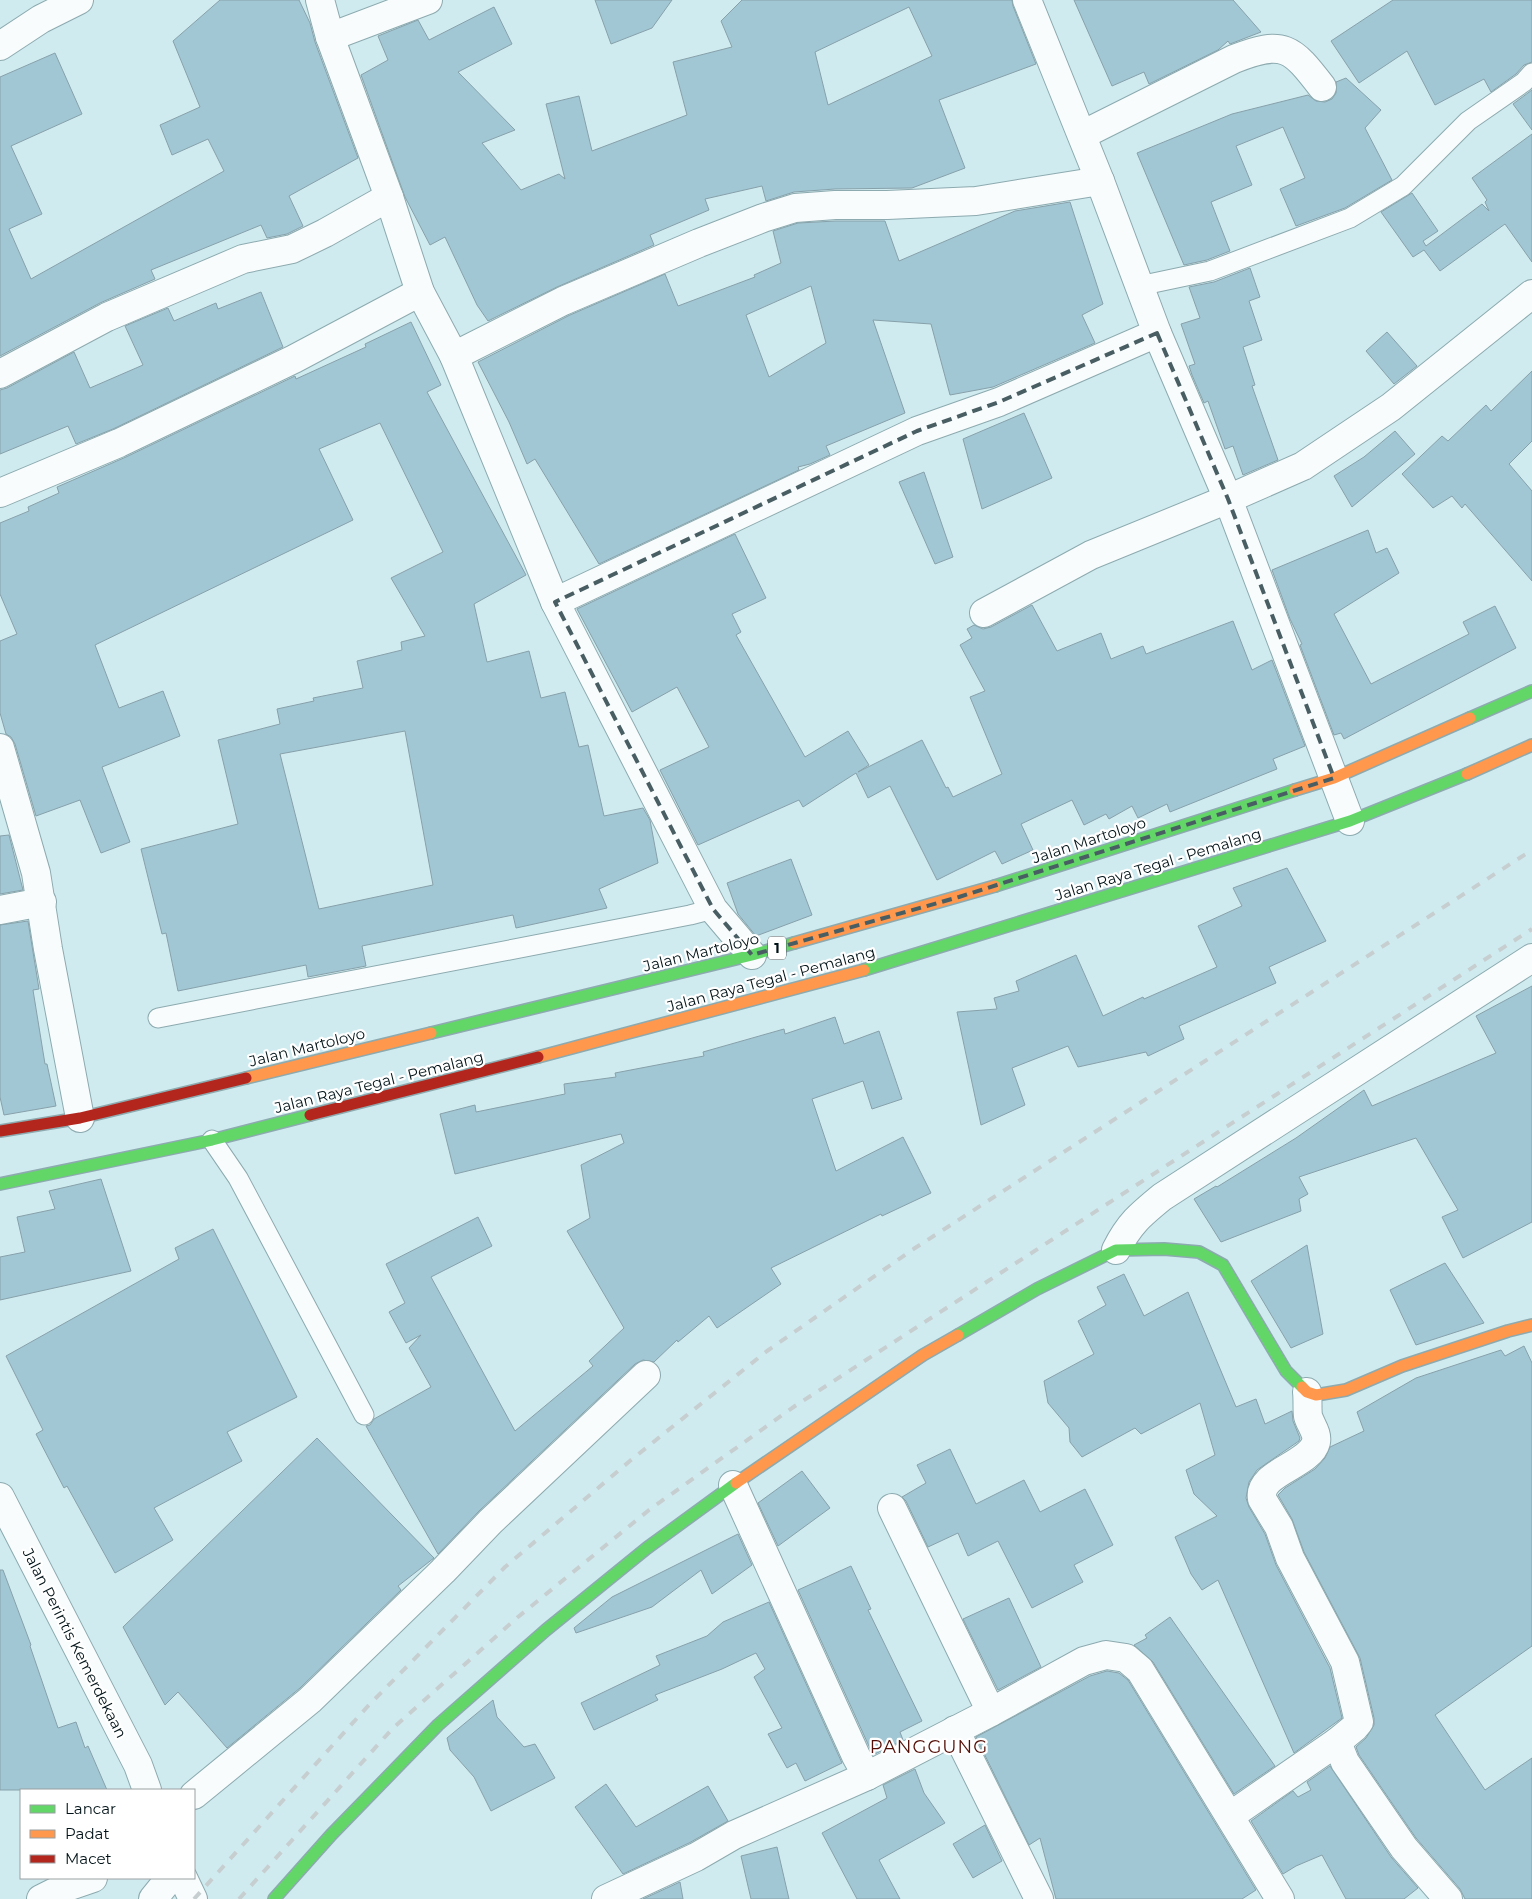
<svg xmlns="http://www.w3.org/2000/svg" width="1532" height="1899" font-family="Montserrat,sans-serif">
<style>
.building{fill:#a1c7d4;stroke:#87a1aa;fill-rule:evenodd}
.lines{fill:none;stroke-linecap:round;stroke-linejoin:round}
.lane-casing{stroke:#8caaaf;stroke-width:21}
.street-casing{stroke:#8caaaf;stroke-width:30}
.fast-casing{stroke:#8caaaf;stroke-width:14}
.slow-casing{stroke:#8caaaf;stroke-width:14}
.jam-casing{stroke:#8caaaf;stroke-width:14}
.lane{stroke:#f8fcfd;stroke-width:19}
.street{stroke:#f8fcfd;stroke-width:28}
.fast{stroke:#63d668;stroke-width:11}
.slow{stroke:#ff974d;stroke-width:11}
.jam{stroke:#b3261e;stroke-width:11}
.rail{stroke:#c6ced0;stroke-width:4;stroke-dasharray:9 9;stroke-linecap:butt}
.marked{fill:none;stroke:#495e63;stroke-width:4;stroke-dasharray:10 6;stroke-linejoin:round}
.labels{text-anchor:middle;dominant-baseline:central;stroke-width:4.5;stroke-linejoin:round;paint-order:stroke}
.shield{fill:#fff;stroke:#4c595d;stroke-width:1}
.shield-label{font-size:14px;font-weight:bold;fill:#001217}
.street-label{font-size:15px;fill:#001217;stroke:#fff}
.quarter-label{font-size:18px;letter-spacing:1px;fill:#530f07;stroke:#fff}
</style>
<rect width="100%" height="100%" fill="#d0ebf0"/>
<g class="building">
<path d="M 220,0 L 299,0 L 310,23 L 315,42 L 358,158 L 289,196 L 303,226 L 287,234 L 267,238 L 261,225 L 151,270 L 155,279 L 100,303 L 0,356 L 0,77 L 55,53 L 82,114 L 11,146 L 42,214 L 9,229 L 31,279 L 224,171 L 208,139 L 172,155 L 160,125 L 200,107 L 173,41 Z"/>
<path d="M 595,0 L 672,0 L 652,28 L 611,44 Z"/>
<path d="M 742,0 L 1012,0 L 1013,6 L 1036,64 L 939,100 L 965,168 L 912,188 L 835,189 L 794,192 L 766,201 L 762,186 L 705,199 L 709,210 L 650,235 L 654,245 L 557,287 L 488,321 L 477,305 L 445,237 L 430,245 L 405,197 L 361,75 L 388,60 L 378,36 L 418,20 L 429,40 L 494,7 L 512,44 L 458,72 L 515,130 L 482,143 L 521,190 L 559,174 L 565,179 L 546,104 L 579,96 L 592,151 L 687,115 L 673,62 L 732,47 L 721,21 ZM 909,7 L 932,56 L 828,105 L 815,52 Z"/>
<path d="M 1074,0 L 1233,0 L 1261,32 L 1230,44 L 1228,41 L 1218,50 L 1149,84 L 1144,72 L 1112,86 Z"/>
<path d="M 1393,0 L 1532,0 L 1532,62 L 1524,65 L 1516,74 L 1491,92 L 1484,79 L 1435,105 L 1407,51 L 1359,83 L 1331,41 Z"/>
<path d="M 1346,78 L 1381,110 L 1365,128 L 1392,180 L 1345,208 L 1296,226 L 1280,189 L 1305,178 L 1283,127 L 1236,146 L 1252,185 L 1211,202 L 1230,251 L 1207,260 L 1184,265 L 1137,153 L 1232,114 L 1308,95 L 1316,101 L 1325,102 L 1332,99 L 1336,93 L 1336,82 Z"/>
<path d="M 1532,90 L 1532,130 L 1513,104 Z"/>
<path d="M 1532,134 L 1532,262 L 1505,224 L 1440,271 L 1424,250 L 1413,257 L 1381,212 L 1412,193 L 1438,231 L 1423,241 L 1426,246 L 1482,204 L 1489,211 L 1485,202 L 1487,200 L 1472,178 Z"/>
<path d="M 1070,202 L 1103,304 L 1082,315 L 1095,343 L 993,387 L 950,395 L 931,324 L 873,320 L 905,413 L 826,446 L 830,455 L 810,464 L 798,467 L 799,470 L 599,564 L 535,459 L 527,464 L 509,422 L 478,362 L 570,315 L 665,274 L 678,306 L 755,277 L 754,275 L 781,263 L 773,231 L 798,223 L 836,221 L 885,221 L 899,261 L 1015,211 ZM 811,286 L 826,343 L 769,377 L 746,315 Z"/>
<path d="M 1250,268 L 1260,297 L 1249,301 L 1262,340 L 1243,347 L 1255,385 L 1252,386 L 1278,460 L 1243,475 L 1233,446 L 1225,449 L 1208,401 L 1204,403 L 1192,375 L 1189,366 L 1195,364 L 1181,324 L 1200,318 L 1189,287 L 1214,282 Z"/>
<path d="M 261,292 L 283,347 L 113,429 L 76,444 L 68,426 L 0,454 L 0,390 L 7,388 L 74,352 L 90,388 L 143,365 L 125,326 L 168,308 L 174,321 L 216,303 L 218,309 Z"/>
<path d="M 411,322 L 441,385 L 427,392 L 526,575 L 474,604 L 487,662 L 529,651 L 541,698 L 565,692 L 579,747 L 588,745 L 604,816 L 643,808 L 650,820 L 658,863 L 599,889 L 607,908 L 516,928 L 513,915 L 362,946 L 366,966 L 308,977 L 306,965 L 178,991 L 166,933 L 162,934 L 141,849 L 238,824 L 218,740 L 280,724 L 277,709 L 314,701 L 313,698 L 363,688 L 357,661 L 402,650 L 401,642 L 425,636 L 391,578 L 443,552 L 380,423 L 319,449 L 353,520 L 95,645 L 119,708 L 163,691 L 180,736 L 102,767 L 130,842 L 101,853 L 80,800 L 36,816 L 15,744 L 11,737 L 6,734 L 0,713 L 0,641 L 17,634 L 0,594 L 0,523 L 29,511 L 28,507 L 59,493 L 57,487 L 126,457 L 295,376 L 296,379 L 366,347 L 365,344 ZM 405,731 L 433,885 L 319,909 L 280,754 Z"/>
<path d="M 1387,332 L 1417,366 L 1394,384 L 1366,351 Z"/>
<path d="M 1532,371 L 1532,441 L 1509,464 L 1532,491 L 1532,581 L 1465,504 L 1462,508 L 1452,496 L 1433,508 L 1402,474 L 1442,436 L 1448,441 L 1486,405 L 1491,411 Z"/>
<path d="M 1024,413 L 1052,478 L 982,509 L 963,439 Z"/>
<path d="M 1395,431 L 1415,454 L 1352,507 L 1334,476 L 1364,457 Z"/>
<path d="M 924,472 L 953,557 L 935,564 L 899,482 Z"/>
<path d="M 1368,530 L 1376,553 L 1387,548 L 1399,573 L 1334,614 L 1371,684 L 1469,634 L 1463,622 L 1495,606 L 1516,648 L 1344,739 L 1341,733 L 1334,735 L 1300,645 L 1302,644 L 1290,619 L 1272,570 Z"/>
<path d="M 735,534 L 766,598 L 732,614 L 741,632 L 736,635 L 805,757 L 848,731 L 869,765 L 858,772 L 922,740 L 946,788 L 948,787 L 953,797 L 1002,774 L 970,697 L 985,691 L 960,645 L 972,638 L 967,629 L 974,625 L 983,629 L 991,627 L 1032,605 L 1057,651 L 1101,633 L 1111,659 L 1143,646 L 1146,654 L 1233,621 L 1252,670 L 1272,660 L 1305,746 L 1273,759 L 1277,769 L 1170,812 L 1167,804 L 1138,818 L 1132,806 L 1109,819 L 1106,814 L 1084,825 L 1072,800 L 1021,824 L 1033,850 L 1002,864 L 995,851 L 937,880 L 890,786 L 868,798 L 856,773 L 803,807 L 799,800 L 698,845 L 660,770 L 709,747 L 677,687 L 632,712 L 577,609 Z"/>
<path d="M 9,835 L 23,890 L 0,894 L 0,836 Z"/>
<path d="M 791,859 L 812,915 L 756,936 L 738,914 L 727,883 Z"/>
<path d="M 1287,868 L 1326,941 L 1269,967 L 1276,983 L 1179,1026 L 1184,1039 L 1148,1056 L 1146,1052 L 1078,1067 L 1068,1046 L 1012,1068 L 1025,1105 L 981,1125 L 957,1012 L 997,1009 L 994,998 L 1019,991 L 1016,981 L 1076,955 L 1103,1016 L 1143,997 L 1144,999 L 1217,967 L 1198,926 L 1242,906 L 1233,888 Z"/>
<path d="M 28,921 L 39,989 L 33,990 L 45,1064 L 47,1064 L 56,1106 L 4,1115 L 0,1097 L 0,925 Z"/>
<path d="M 1532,986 L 1532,1222 L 1463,1258 L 1442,1217 L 1458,1210 L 1416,1138 L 1299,1177 L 1308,1194 L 1299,1199 L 1301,1211 L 1221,1242 L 1194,1199 L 1216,1186 L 1217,1187 L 1296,1138 L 1364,1090 L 1372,1106 L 1496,1053 L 1476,1016 Z"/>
<path d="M 835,1017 L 844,1044 L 879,1031 L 902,1099 L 872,1109 L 863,1081 L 812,1099 L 836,1171 L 903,1137 L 931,1193 L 882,1216 L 881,1214 L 771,1268 L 781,1284 L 717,1328 L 709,1316 L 678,1342 L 677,1340 L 654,1362 L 643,1360 L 635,1364 L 479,1511 L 438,1554 L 366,1426 L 370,1425 L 374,1419 L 431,1387 L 409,1348 L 421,1335 L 406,1343 L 389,1312 L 405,1303 L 386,1264 L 478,1217 L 492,1246 L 431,1277 L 515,1431 L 593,1366 L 589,1361 L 624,1328 L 567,1231 L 590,1218 L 581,1165 L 624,1143 L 621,1134 L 455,1174 L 440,1114 L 475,1105 L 476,1112 L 565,1094 L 564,1084 L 616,1077 L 615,1073 L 704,1056 L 703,1052 L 784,1029 L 785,1034 Z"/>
<path d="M 101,1179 L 131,1271 L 0,1300 L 0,1257 L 25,1252 L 17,1217 L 55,1209 L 49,1191 Z"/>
<path d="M 213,1229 L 297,1397 L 227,1432 L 242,1461 L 154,1508 L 173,1540 L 115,1573 L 67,1486 L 64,1488 L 36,1434 L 43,1430 L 6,1356 L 179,1259 L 175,1248 Z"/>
<path d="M 1307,1245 L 1323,1334 L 1291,1348 L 1251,1281 Z"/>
<path d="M 1445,1263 L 1484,1323 L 1416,1345 L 1390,1290 Z"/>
<path d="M 1124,1274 L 1144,1316 L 1188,1292 L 1236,1407 L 1256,1399 L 1265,1424 L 1292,1411 L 1293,1421 L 1300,1438 L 1299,1441 L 1257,1470 L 1249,1482 L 1246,1498 L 1249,1507 L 1265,1534 L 1276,1565 L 1330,1668 L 1342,1718 L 1294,1753 L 1218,1580 L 1202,1590 L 1191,1574 L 1175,1537 L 1217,1516 L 1194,1494 L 1186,1470 L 1215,1455 L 1200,1403 L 1141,1434 L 1135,1428 L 1082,1457 L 1070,1442 L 1069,1428 L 1048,1403 L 1044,1381 L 1094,1354 L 1078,1321 L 1106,1305 L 1097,1287 Z"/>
<path d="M 1524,1346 L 1532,1363 L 1532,1646 L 1435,1715 L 1485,1790 L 1532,1758 L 1532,1899 L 1465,1899 L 1460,1889 L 1416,1838 L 1359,1755 L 1356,1747 L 1366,1738 L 1374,1725 L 1374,1718 L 1360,1658 L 1304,1552 L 1292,1519 L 1278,1495 L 1285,1488 L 1315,1469 L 1325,1458 L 1330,1447 L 1364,1431 L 1357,1412 L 1416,1378 L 1501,1350 L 1505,1356 Z"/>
<path d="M 317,1438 L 434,1558 L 398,1586 L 401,1590 L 300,1688 L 227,1748 L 178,1692 L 165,1705 L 123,1627 Z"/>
<path d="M 950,1449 L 976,1504 L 1024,1480 L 1040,1512 L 1085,1489 L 1113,1545 L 1074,1565 L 1083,1582 L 1032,1608 L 998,1541 L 968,1556 L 958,1533 L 928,1547 L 906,1501 L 902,1497 L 926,1483 L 917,1465 Z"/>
<path d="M 802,1471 L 830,1508 L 778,1546 L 758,1503 Z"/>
<path d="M 738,1534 L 752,1565 L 712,1594 L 701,1570 L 652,1607 L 576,1633 L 574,1628 L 612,1597 Z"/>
<path d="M 851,1566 L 871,1609 L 868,1610 L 922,1721 L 900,1732 L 903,1740 L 873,1755 L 798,1590 Z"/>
<path d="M 0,1570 L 3,1570 L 31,1645 L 30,1646 L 58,1728 L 76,1722 L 85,1748 L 88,1746 L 107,1790 L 0,1790 Z"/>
<path d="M 1009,1598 L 1041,1667 L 998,1690 L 963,1619 Z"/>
<path d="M 769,1602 L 842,1763 L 805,1781 L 796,1763 L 787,1768 L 768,1734 L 782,1728 L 754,1677 L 765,1669 L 756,1653 L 722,1669 L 655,1695 L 658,1700 L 594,1730 L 581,1703 L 660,1665 L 656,1656 L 707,1636 L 723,1622 Z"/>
<path d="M 1170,1617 L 1275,1766 L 1234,1794 L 1153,1662 L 1134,1645 L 1147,1638 L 1145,1635 Z"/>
<path d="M 1107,1671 L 1119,1673 L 1128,1680 L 1256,1890 L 1242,1899 L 1056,1899 L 1040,1838 L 1029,1845 L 976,1737 L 1090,1676 Z"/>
<path d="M 493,1700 L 497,1717 L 524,1747 L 535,1744 L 555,1778 L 491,1811 L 474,1777 L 450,1750 L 447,1738 Z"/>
<path d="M 1330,1766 L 1391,1857 L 1418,1888 L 1404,1899 L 1346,1899 L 1322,1855 L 1296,1866 L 1283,1874 L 1251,1821 L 1293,1791 L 1298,1797 L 1311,1790 L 1307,1782 Z"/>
<path d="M 915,1769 L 924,1793 L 945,1823 L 879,1860 L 900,1899 L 857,1899 L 822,1833 L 887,1798 L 883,1785 Z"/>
<path d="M 606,1784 L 636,1827 L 708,1786 L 728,1821 L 689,1843 L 623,1874 L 575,1807 Z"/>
<path d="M 985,1825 L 1002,1861 L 973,1878 L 953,1844 Z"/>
<path d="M 777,1847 L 789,1899 L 751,1899 L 741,1856 Z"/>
<path d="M 680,1882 L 683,1899 L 643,1899 Z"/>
</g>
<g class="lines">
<defs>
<g id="lane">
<path d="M 1139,286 L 1210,271 L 1350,218 L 1403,186 L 1468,121 L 1524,82 L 1532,73"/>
<path d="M 158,1018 L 690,915 L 713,909"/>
<path d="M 212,1140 L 238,1178 L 364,1415"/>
</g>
<g id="street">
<path d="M 320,0 L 330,37 L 389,197 L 420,292 L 454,356 L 555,602 L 713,909 L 752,955"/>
<path d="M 1027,0 L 1100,181 L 1157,333 L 1228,499 L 1350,821"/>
<path d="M 330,37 L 428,0"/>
<path d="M 0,46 L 41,19 L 79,0"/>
<path d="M 1082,135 L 1234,59 C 1284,39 1292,48 1322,87"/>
<path d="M 454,356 L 563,301 L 699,243 L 763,218 L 795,208 L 835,205 L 887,205 L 976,201 L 1100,181"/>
<path d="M 0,374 L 107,317 L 243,259 L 292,249 L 325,233 L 389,197"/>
<path d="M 0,493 L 119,443 L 294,359 L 420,292"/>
<path d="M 555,602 L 917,431 L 999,402 L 1157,333"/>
<path d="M 984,613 L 1091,555 L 1228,499 L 1303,466 L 1391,407 L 1532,294"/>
<path d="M 0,748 L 36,873 L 48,949 L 80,1118"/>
<path d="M 0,910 L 42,902"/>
<path d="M 1116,1250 C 1129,1224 1140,1215 1162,1197 L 1532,958"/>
<path d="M 1307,1392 C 1308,1400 1307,1409 1308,1416 C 1310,1424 1318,1433 1316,1442 C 1310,1466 1257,1472 1262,1499 L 1279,1527 L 1290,1558 L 1345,1662 L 1359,1722 L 1354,1728 L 1337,1742 L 1345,1762 L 1404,1848 L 1448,1899"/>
<path d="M 733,1485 L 856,1756 L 867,1776"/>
<path d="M 0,1497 L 138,1765 L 147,1790"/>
<path d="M 892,1508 L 991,1712"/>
<path d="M 955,1730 L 1039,1899"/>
<path d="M 194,1795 L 310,1700 L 443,1571 L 490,1522 L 646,1375"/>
<path d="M 1230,1816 L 1337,1742"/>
<path d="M 183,1878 L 193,1899"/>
<path d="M 41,1899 L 61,1889 L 93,1878"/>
<path d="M 153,1899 L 170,1878"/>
<path d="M 606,1899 L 696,1857 L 734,1835 L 867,1776 L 991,1712 L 1084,1661 L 1106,1655 L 1126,1658 L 1140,1670 L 1280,1899"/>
</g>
<g id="fast">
<path d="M 1470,718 L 1532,691"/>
<path d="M 995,886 L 1295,790"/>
<path d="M 864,970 L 1350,821 L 1467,774"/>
<path d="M 431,1033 L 752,955 L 794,943"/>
<path d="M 0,1184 L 212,1140 L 310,1115"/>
<path d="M 958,1335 L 1037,1289 L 1116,1250 L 1164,1249 L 1199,1252 L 1223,1265 L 1286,1371 L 1302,1387"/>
<path d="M 274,1899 L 331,1835 L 438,1725 L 546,1630 L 647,1548 L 736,1483"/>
</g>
<g id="slow">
<path d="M 1467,774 L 1532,745"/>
<path d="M 1295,790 L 1334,778 L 1470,718"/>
<path d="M 794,943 L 995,886"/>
<path d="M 538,1057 L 864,970"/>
<path d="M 246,1078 L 431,1033"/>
<path d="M 1302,1387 L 1307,1392 L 1316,1395 L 1346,1390 L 1402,1366 L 1508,1331 L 1532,1325"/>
<path d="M 736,1483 L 923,1355 L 958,1335"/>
</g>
<g id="jam">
<path d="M 310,1115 L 538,1057"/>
<path d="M 0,1131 L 80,1118 L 246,1078"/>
</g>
</defs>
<use href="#lane" class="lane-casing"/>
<use href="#street" class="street-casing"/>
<use href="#fast" class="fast-casing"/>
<use href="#slow" class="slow-casing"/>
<use href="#jam" class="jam-casing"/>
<use href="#lane" class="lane"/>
<use href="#street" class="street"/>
<use href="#fast" class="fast"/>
<use href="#slow" class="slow"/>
<use href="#jam" class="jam"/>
<g class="rail">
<path d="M 194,1899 L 368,1706 L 505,1567 L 631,1460 L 767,1351 L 915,1248 L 1532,850"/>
<path d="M 239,1899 L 393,1728 L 518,1617 L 649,1510 L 795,1406 L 1532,929"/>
</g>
</g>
<path class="marked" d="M 1157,333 L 1228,499 L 1334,778 L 959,897 L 752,955 L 713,909 L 555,602 L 917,431 L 999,402 Z"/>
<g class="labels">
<rect class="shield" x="768" y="936.5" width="18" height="23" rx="4"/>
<g class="shield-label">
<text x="777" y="948">1</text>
</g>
<g class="street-label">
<text transform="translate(1089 840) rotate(-18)">Jalan Martoloyo</text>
<text transform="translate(1158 864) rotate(-17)">Jalan Raya Tegal - Pemalang</text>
<text transform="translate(701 952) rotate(-14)">Jalan Martoloyo</text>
<text transform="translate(771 979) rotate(-15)">Jalan Raya Tegal - Pemalang</text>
<text transform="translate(307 1047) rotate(-14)">Jalan Martoloyo</text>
<text transform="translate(379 1082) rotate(-14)">Jalan Raya Tegal - Pemalang</text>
<text transform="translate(75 1643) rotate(63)">Jalan Perintis Kemerdekaan</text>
</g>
<g class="quarter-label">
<text x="929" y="1747">PANGGUNG</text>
</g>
</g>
<rect x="20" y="1789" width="175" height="90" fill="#ffffff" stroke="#99a0a2"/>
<rect x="30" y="1805" width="25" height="8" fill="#63d668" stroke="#99a0a2"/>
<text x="65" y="1814" font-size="15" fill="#001217">Lancar</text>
<rect x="30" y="1830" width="25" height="8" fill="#ff974d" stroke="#99a0a2"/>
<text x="65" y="1839" font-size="15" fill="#001217">Padat</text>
<rect x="30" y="1855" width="25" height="8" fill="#b3261e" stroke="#99a0a2"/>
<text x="65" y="1864" font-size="15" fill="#001217">Macet</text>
</svg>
